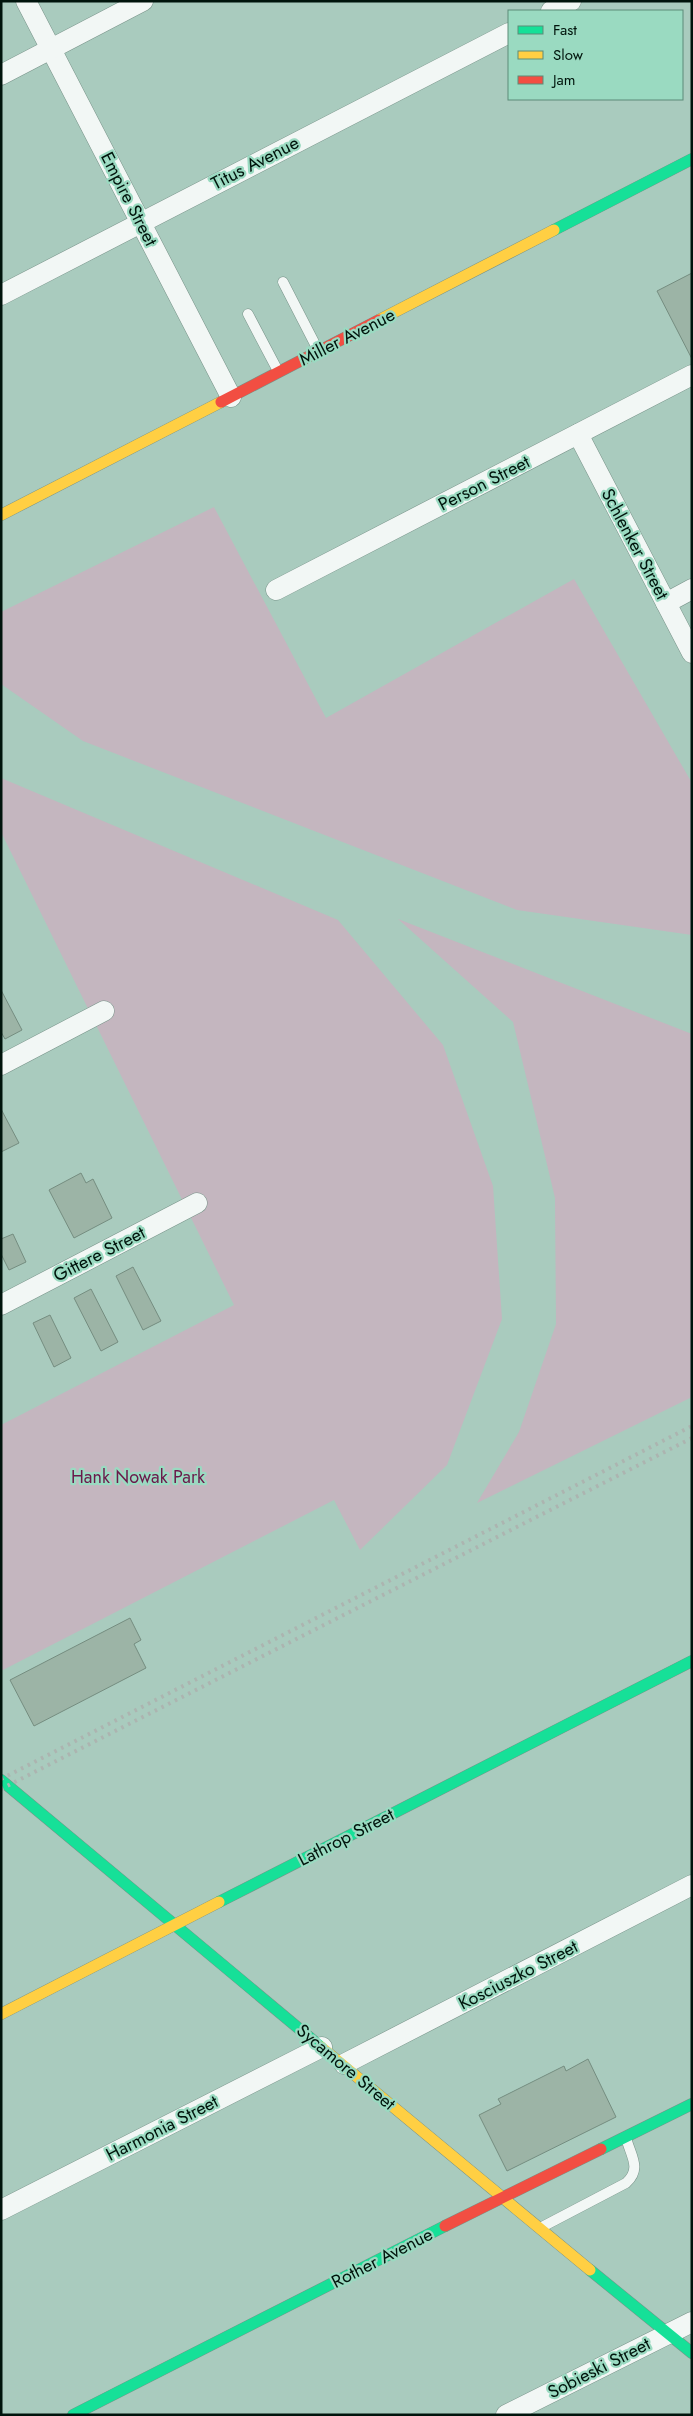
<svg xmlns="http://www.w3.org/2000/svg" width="693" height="2416" font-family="Jost,sans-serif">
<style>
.green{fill:#c4b6bf}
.building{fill:#9cb4a6;stroke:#758d80}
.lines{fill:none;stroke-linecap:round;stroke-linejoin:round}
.lane-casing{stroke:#789389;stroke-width:11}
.street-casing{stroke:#789389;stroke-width:21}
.fast-casing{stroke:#789389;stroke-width:12}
.slow-casing{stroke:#789389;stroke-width:12}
.jam-casing{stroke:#789389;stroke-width:12}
.lane{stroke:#f2f7f5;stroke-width:10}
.street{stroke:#f2f7f5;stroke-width:20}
.fast{stroke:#16e098;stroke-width:11}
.slow{stroke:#ffcf43;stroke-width:11}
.jam{stroke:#f24e42;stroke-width:11}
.rail{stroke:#acb4b0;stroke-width:4;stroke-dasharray:2.5 5;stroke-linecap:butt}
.labels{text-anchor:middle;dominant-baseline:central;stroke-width:4.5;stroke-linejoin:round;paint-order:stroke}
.street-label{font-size:18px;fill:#00140c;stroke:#9adac1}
.park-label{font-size:18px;fill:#6b184a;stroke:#9adac1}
</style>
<rect width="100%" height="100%" fill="#a9cbbe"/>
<g class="green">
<path d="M 214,507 L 326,718 L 574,579 L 692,783 L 692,935 L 517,910 L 83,741 L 1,684 L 1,612 Z"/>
<path d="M 1,778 L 338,920 L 443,1045 L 493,1186 L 502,1319 L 447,1465 L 360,1550 L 334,1500 L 1,1671 L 1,1425 L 234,1305 L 1,832 Z"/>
<path d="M 398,919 L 692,1034 L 692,1397 L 477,1503 L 519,1432 L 556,1324 L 555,1198 L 513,1022 Z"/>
</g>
<g class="building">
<path d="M 692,273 L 692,359 L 657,291 Z"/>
<path d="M 1,990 L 22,1030 L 5,1039 L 1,1032 Z"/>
<path d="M 1,1109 L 19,1143 L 1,1152 Z"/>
<path d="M 81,1173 L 86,1183 L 93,1179 L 112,1218 L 74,1238 L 49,1190 Z"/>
<path d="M 13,1234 L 26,1262 L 9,1270 L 1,1254 L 1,1239 Z"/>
<path d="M 133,1267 L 161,1321 L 143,1330 L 116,1276 Z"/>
<path d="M 91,1289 L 118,1342 L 101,1351 L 74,1298 Z"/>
<path d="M 50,1315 L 71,1358 L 54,1367 L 33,1323 Z"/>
<path d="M 130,1618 L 141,1640 L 134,1644 L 146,1668 L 34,1726 L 10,1680 Z"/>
<path d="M 588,2059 L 616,2117 L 507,2171 L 479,2115 L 501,2104 L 498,2099 L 564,2066 L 566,2071 Z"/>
</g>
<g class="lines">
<defs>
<g id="lane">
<path d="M 283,282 L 318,350"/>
<path d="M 248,314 L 278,371"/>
<path d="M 540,2228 L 626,2183 C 642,2169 631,2156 626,2138"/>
</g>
<g id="street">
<path d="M 26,1 L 231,397"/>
<path d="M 551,11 L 571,1"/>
<path d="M 1,75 L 143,1"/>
<path d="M 1,295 L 509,33"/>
<path d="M 578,434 L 692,653"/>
<path d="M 276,590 L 692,375"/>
<path d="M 666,603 L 692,589"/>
<path d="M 1,1065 L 104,1011"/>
<path d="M 1,1305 L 197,1203"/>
<path d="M 344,2064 L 692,1885"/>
<path d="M 1,2210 L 322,2047"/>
<path d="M 506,2415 L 692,2322"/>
</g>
<g id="fast">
<path d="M 554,230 L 692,159"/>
<path d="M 1,1780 L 321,2047"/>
<path d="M 219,1902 L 692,1661"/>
<path d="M 601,2149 L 692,2104"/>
<path d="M 590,2270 L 692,2353"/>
<path d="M 73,2415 L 445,2226"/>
</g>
<g id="slow">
<path d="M 379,320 L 554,230"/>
<path d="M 1,515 L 221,402"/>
<path d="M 1,2014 L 219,1902"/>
<path d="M 321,2047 L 590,2270"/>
</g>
<g id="jam">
<path d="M 221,402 L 379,320"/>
<path d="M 445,2226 L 601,2149"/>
</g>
</defs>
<use href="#lane" class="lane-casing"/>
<use href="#street" class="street-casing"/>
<use href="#fast" class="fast-casing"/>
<use href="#slow" class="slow-casing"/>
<use href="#jam" class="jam-casing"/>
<use href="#lane" class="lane"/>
<use href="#street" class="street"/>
<use href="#fast" class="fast"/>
<use href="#slow" class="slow"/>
<use href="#jam" class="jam"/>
<g class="rail">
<path d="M 1,1779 L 692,1426"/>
<path d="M 1,1789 L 692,1438"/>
</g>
</g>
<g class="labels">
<g class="street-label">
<text transform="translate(255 163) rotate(-27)">Titus Avenue</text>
<text transform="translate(129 199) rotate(63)">Empire Street</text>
<text transform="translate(347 337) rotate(-27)">Miller Avenue</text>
<text transform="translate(484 483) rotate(-27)">Person Street</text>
<text transform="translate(635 544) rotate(62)">Schlenker Street</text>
<text transform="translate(99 1254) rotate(-27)">Gittere Street</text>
<text transform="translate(346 1837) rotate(-27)">Lathrop Street</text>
<text transform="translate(518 1975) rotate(-27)">Kosciuszko Street</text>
<text transform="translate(346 2067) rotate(40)">Sycamore Street</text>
<text transform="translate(162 2128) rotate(-27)">Harmonia Street</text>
<text transform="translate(382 2258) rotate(-27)">Rother Avenue</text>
<text transform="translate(599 2368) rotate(-27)">Sobieski Street</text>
</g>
<g class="park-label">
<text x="138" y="1477">Hank Nowak Park</text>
</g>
</g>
<rect width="693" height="2416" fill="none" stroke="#00140c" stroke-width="5"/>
<rect x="508" y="10" width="175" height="90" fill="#9adac1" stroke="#5c8b79"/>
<rect x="518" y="26" width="25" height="8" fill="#16e098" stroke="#5c8b79"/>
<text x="553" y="35" font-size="15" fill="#00140c">Fast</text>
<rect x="518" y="51" width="25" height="8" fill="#ffcf43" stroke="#5c8b79"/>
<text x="553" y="60" font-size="15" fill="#00140c">Slow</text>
<rect x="518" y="76" width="25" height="8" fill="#f24e42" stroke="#5c8b79"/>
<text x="553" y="85" font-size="15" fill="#00140c">Jam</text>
</svg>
